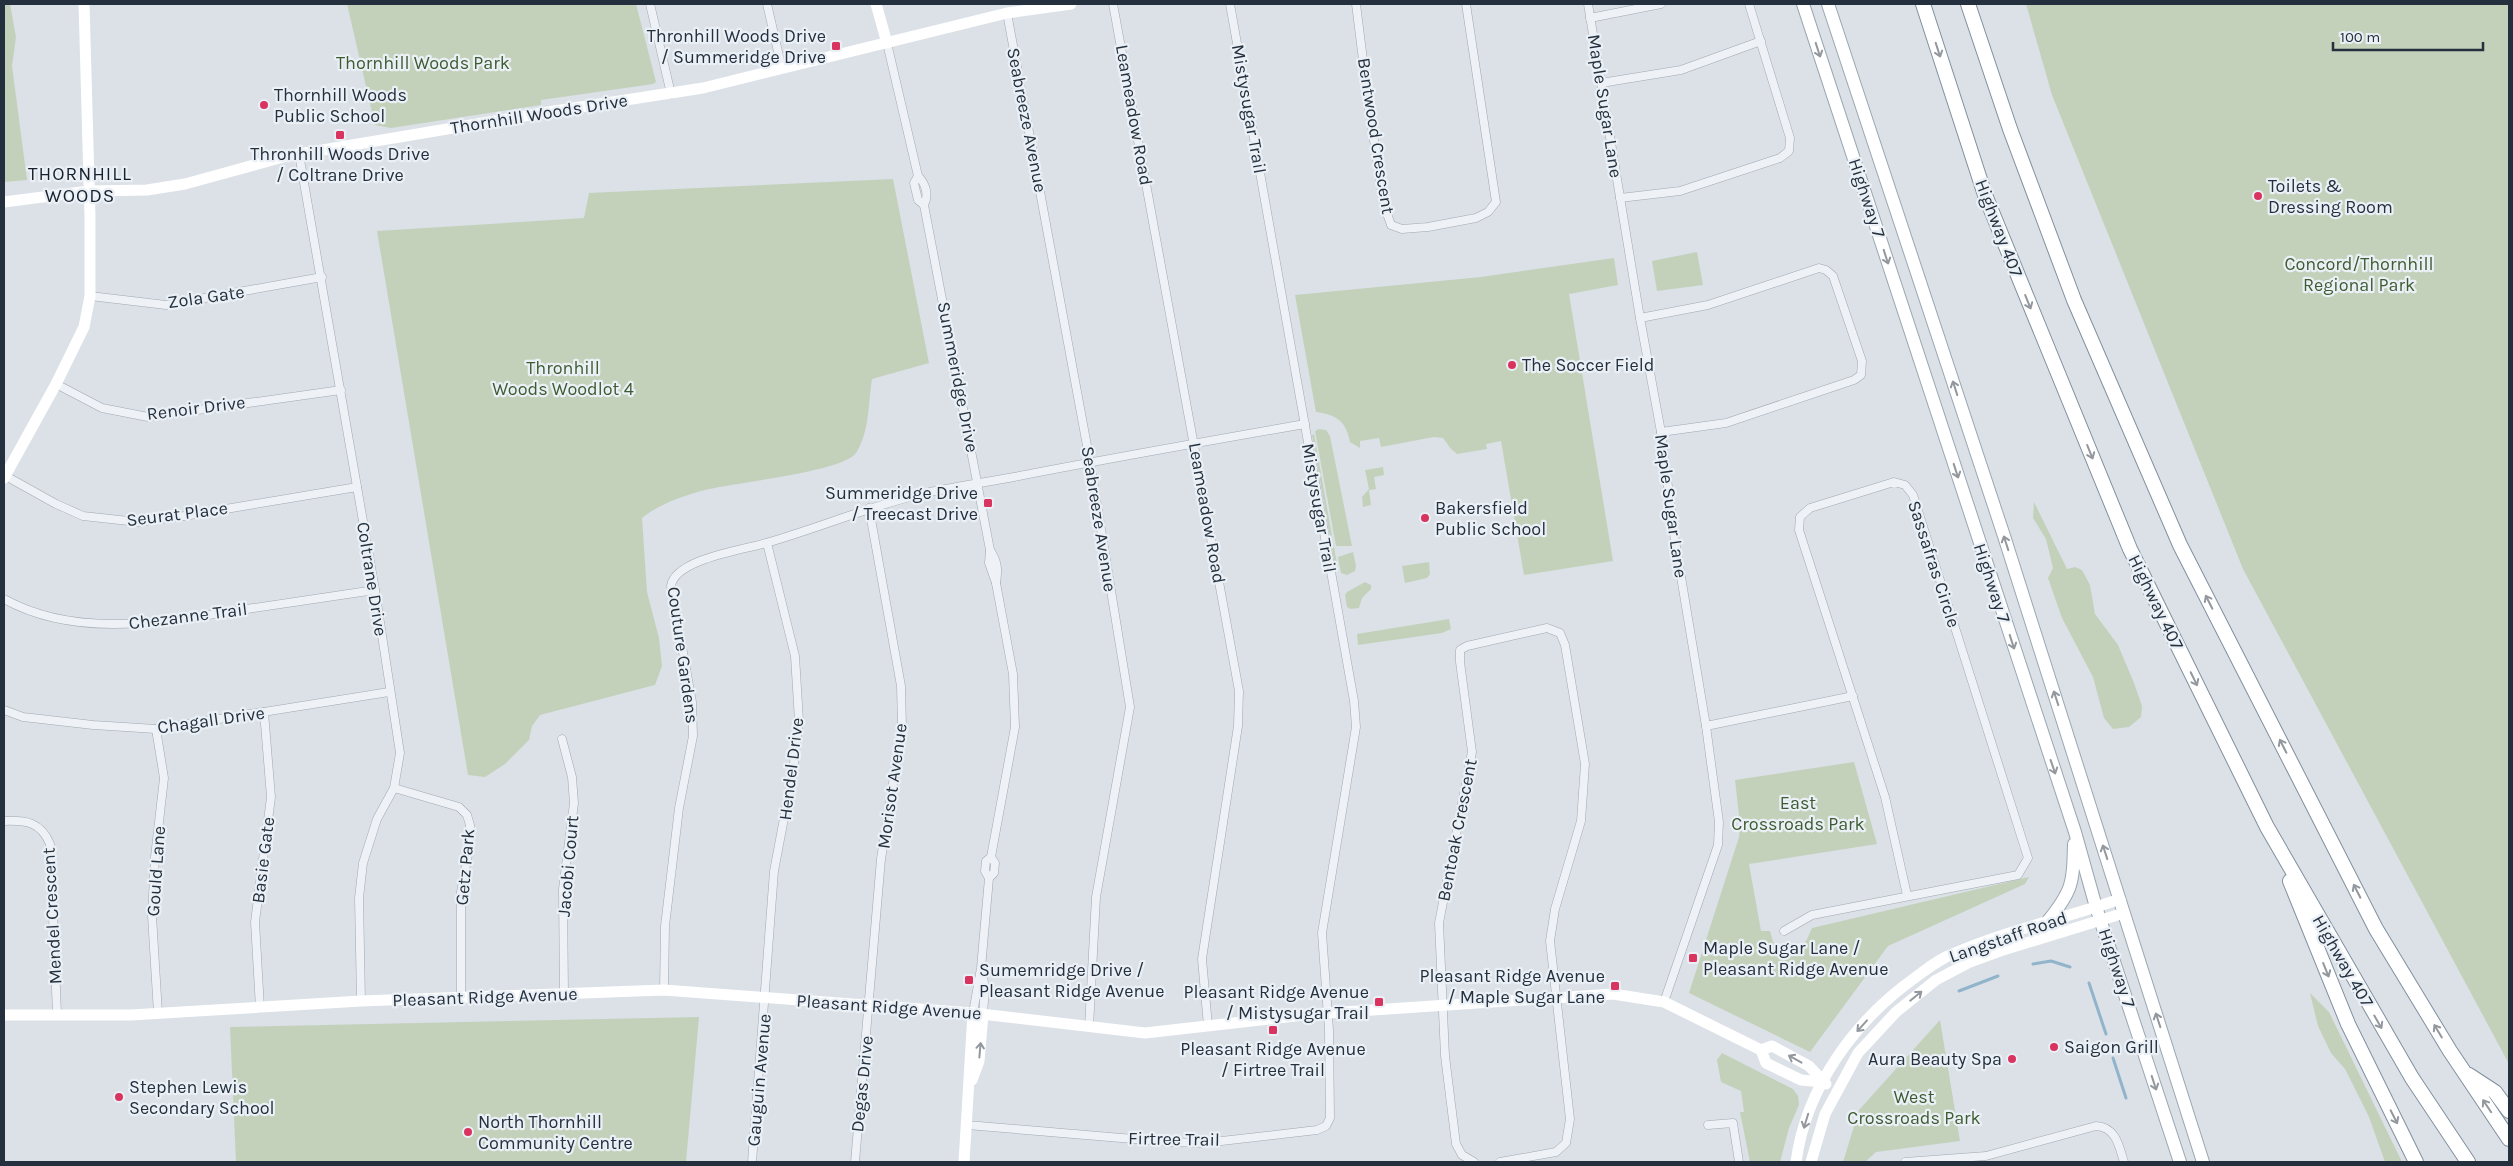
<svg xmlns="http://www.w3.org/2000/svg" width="2513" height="1166" font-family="Karla,sans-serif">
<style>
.green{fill:#c3d1bb}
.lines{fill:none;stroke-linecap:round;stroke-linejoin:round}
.stream{stroke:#92b4cb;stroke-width:3}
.street-casing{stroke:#a0a8b1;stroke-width:9}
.primary-casing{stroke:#99a7b3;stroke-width:14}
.highway-casing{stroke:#81909f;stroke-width:16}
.street{stroke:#eef1f5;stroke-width:8}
.secondary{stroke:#fff;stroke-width:11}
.primary{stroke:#fff;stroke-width:12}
.highway{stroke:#fff;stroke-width:14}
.oneway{stroke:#92989e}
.poi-dot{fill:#d8345f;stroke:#eaf0f5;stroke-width:2}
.labels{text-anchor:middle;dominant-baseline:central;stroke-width:4.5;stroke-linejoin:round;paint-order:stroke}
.poi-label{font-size:18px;fill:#24303e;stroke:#eaf0f5;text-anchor:start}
.park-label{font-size:18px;fill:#3d5b30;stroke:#eaf0f5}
.street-label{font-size:18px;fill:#24303e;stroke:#eaf0f5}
.neighbourhood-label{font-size:19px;letter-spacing:1px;fill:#17212e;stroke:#eaf0f5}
</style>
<rect width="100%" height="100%" fill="#dbe1e7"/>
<g class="green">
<path d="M 4,4 L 10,4 L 16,37 L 12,66 L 27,180 L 4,182 Z"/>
<path d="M 347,4 L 636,4 L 656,82 L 653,84 L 541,100 L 541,105 L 391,128 L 375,125 Z"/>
<path d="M 2026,4 L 2509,4 L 2509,1064 L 2243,569 L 2052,95 Z"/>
<path d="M 893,179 L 929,363 L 872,379 C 868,403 870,431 856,453 C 843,472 731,483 705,490 C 683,496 659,504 642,518 L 647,592 L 659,638 L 662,666 L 655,685 L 540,715 L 532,726 L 529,740 L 505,764 L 485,777 L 468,775 L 377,231 L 584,218 L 589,193 Z"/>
<path d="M 1697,252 L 1703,285 L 1657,291 L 1652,261 Z"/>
<path d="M 1614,258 L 1618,285 L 1569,294 L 1613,561 L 1524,575 L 1501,441 L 1486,444 L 1487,449 L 1457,454 L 1451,449 L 1443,438 L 1434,437 L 1381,447 L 1379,438 L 1360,441 L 1360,448 L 1350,442 C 1346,421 1337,415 1316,412 L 1295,295 L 1481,277 Z"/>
<path d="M 1319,429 L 1326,430 L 1330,436 L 1352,546 L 1336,546 L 1315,431 Z"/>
<path d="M 1314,434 L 1338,570 L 1338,571 L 1335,566 L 1312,435 Z"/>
<path d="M 1383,467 L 1384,475 L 1374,477 L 1376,489 L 1369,490 L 1371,505 L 1363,507 L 1362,497 L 1369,489 L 1365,470 Z"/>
<path d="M 2034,502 L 2067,569 L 2075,567 L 2082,570 L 2090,585 L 2095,614 L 2118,645 L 2134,683 L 2142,706 L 2141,717 L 2129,727 L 2113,729 L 2104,718 L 2093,677 L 2062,618 L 2048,578 L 2053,568 L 2046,539 L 2033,518 Z"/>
<path d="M 1353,552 L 1356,566 L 1355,571 L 1347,575 L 1341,573 L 1338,557 Z"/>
<path d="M 1429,562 L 1430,574 L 1427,578 L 1405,583 L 1402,566 Z"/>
<path d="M 1365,582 L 1371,585 L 1371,589 L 1362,598 L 1359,608 L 1351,609 L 1347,607 L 1345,595 L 1347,592 Z"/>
<path d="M 1449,619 L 1451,629 L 1442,633 L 1358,645 L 1357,634 Z"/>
<path d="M 1854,762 L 1877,844 L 1749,864 L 1761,931 L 1770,931 L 1773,942 L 1784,951 C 1803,949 1805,945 1812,928 L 2029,877 L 2025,884 L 1888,946 L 1810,1052 L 1689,993 L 1739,837 L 1740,824 L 1735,780 Z"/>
<path d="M 2310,993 L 2329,1012 L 2402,1162 L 2385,1162 L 2369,1117 L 2345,1069 L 2331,1053 L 2318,1026 Z"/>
<path d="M 699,1017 L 686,1162 L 236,1162 L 230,1027 Z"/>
<path d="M 1940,1020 L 1960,1141 L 1876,1152 L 1865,1162 L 1843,1162 L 1859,1110 Z"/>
<path d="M 1722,1053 L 1793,1089 L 1798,1096 L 1799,1105 L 1789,1128 L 1780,1162 L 1750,1162 L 1740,1112 L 1744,1112 L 1741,1091 L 1721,1082 L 1717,1060 Z"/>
</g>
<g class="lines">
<g class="stream">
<path d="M 2033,964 L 2051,961 L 2070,967"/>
<path d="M 2089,983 L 2106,1034"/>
<path d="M 1959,991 L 1998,976"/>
<path d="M 2113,1058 L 2126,1098"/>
</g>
<defs>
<g id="street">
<path d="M 650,4 L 671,94"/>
<path d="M 767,4 L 782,69"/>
<path d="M 1113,4 L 1239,691 L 1238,726 L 1202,959 L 1208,1026"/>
<path d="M 1356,4 L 1369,108 L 1384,205 L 1391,225 L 1402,229 L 1428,227 L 1476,218 L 1488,212 L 1496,202 L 1466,4"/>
<path d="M 1588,4 L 1640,318 L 1661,432 L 1675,541 L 1706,726 L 1719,822 L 1718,845 L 1664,1002"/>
<path d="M 1007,13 L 1090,462 L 1130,707 L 1096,897 L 1089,1027"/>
<path d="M 1590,18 L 1661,4"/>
<path d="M 887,43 L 918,176 C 926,184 929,195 924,205 L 990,550 L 989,563 L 996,583 L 1013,674 L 1015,727 L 991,857 L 986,861 L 985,871 L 989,878 L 981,968 L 973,1013"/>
<path d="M 1601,83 L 1681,70 L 1761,41"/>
<path d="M 299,154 L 375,590 L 400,753 L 394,788 L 377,819 L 363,863 L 359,898 L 361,1001"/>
<path d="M 918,176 L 914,183 L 918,200 L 924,205"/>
<path d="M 1620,198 L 1680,191 L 1780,158 L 1789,151 L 1790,138 L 1749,4"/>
<path d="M 90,296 L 166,305 L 322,277"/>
<path d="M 1640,318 L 1708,305 L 1819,268 L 1826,270 L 1833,276 L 1862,361 L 1861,375 L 1854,380 L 1726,423 L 1661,432"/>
<path d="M 56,384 L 102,408 L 148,417 L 341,390"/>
<path d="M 4,475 L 56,504 L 83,516 L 138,522 L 184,516 L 357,487"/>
<path d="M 990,550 C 998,562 998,570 996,583"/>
<path d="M 4,599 C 78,640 167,621 247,609 C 290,603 332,596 375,590"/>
<path d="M 4,710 L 23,717 L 93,725 L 156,729 L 389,692"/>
<path d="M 1706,726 L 1853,696"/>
<path d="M 156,729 L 164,778 L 155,857 L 152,916 L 158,1013"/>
<path d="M 562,739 L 572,777 L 574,803 L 563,889 L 564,995"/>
<path d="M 394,788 L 459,807 L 467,815 L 470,825 L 469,849 L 461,892 L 461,999"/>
<path d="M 4,821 C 26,820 41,822 50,844 L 57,1014"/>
<path d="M 989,878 L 994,873 L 995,863 L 991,857"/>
<path d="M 1784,931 L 1812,915 L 2018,875 L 2028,858 L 1913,495 L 1905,485 L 1894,482 L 1810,508 L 1800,517 L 1799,530 L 1885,797 L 1907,895"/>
<path d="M 982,972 L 985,988 L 983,1014"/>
<path d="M 664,990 L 665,926 L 679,808 L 693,736 L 692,702 L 671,586 C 675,559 743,550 766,543 C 818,528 868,507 921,494 C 952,487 983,483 1014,477 C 1111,458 1208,441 1305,424"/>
<path d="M 260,1008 L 255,922 L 271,797 L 264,712"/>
<path d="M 967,1125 L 1169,1142 L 1204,1143 L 1317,1130 L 1326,1126 L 1330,1118 L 1329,1030 L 1322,933 L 1356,727 L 1354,701 L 1230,4"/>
<path d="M 1708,1125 L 1733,1123 L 1739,1162"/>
<path d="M 752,1162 L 774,871 L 793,771 L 799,721 L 795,656 L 767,543"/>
<path d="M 855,1162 L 881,859 L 902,727 L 901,686 L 869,508"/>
<path d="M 1474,1162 L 1462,1155 L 1456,1144 L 1445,1056 L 1439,923 L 1472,752 L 1460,662 L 1460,650 L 1467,646 L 1547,628 L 1560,633 L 1565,645 L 1585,764 L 1581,821 L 1555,909 L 1550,941 L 1570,1119 L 1566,1143 L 1556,1152 L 1500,1162"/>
<path d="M 1905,1162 L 1986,1156 L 2096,1126 C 2116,1127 2119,1146 2124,1162"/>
</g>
<g id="primary">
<path d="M 1803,4 L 2075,832 L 2096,907 L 2180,1162"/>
<path d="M 1828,4 L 2004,536 L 2203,1162"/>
<path d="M 2048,921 C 2073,890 2073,883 2074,844"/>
</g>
<g id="highway">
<path d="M 1923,4 L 1985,195 L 2130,549 L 2267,827 L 2412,1078 L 2468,1162"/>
<path d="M 1968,4 L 2010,129 L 2074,300 L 2180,545 L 2376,929 L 2450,1051 L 2509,1139"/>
<path d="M 2290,881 L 2348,1024 L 2416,1162"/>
<path d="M 2469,1075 L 2495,1092 L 2509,1111"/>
</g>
</defs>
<use href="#street" class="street-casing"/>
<use href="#primary" class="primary-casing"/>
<use href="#highway" class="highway-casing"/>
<use href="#street" class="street"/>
<g class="secondary">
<path d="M 876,4 L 887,43"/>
<path d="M 4,202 L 89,191 L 147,190 L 185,184 L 287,156 L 542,113 L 703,88 L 1007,13 L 1071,4"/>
<path d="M 4,478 L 56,384 L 84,327 L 90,296 L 90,216 L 84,4"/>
<path d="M 4,1015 L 131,1015 L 361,1001 L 664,990 L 973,1013 L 1145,1033 L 1313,1014 L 1613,994 L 1664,1002 L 1761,1050 L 1766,1063 L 1801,1080 L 1823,1082"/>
<path d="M 1761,1050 L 1772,1046 L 1809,1066 L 1826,1084"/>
<path d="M 972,1080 L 979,1061 L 983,1014"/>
<path d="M 964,1162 L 973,1013"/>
<path d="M 1796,1162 C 1806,1087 1855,1020 1916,977 C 1928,968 1941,958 1955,953 C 2008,930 2066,918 2120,899"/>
<path d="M 1811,1162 L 1825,1114 L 1858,1053 L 1896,1012 L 1936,980 L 1970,962 L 2000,951 L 2124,913"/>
</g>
<use href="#primary" class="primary"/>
<use href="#highway" class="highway"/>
</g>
<defs><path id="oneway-shaft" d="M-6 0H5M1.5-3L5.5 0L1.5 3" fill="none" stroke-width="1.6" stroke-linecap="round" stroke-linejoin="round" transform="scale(1.25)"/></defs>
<g class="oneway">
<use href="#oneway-shaft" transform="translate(1818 50) rotate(72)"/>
<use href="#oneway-shaft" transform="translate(1938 50) rotate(72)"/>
<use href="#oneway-shaft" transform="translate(1886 257) rotate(72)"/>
<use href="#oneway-shaft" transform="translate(2028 302) rotate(68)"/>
<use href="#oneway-shaft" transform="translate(1955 388) rotate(-108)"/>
<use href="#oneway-shaft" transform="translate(2090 452) rotate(68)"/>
<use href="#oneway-shaft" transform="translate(1956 471) rotate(72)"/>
<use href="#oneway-shaft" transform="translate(2006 543) rotate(-108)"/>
<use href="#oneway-shaft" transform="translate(2209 602) rotate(-117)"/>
<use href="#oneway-shaft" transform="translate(2012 642) rotate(72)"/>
<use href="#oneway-shaft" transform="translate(2194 679) rotate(64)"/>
<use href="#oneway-shaft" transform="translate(2056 698) rotate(-108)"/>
<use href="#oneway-shaft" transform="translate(2283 746) rotate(-117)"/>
<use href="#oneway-shaft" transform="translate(2053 767) rotate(71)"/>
<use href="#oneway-shaft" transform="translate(2105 852) rotate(-108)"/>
<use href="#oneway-shaft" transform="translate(2357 891) rotate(-117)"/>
<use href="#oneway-shaft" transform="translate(2326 970) rotate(68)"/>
<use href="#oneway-shaft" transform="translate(1916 996) rotate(-39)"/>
<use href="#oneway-shaft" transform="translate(2158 1020) rotate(-108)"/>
<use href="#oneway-shaft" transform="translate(2378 1022) rotate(60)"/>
<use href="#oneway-shaft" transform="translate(1862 1026) rotate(132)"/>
<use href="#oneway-shaft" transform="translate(2438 1031) rotate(-121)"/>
<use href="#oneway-shaft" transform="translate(980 1050) rotate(-85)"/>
<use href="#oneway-shaft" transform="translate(1795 1059) rotate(-151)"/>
<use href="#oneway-shaft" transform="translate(2154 1083) rotate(72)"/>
<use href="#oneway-shaft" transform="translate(2487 1106) rotate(-124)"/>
<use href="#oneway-shaft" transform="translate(2394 1117) rotate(63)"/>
<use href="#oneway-shaft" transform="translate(1806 1121) rotate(107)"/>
</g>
<g class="poi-dot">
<rect x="831" y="41" width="10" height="10" rx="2.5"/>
<circle cx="264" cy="105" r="5"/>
<rect x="335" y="130" width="10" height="10" rx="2.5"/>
<circle cx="2258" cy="196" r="5"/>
<circle cx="1512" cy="365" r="5"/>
<rect x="983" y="498" width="10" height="10" rx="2.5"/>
<circle cx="1425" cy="518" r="5"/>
<rect x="1688" y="953" width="10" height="10" rx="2.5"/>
<rect x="964" y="975" width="10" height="10" rx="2.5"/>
<rect x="1610" y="981" width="10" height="10" rx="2.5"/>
<rect x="1374" y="997" width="10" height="10" rx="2.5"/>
<rect x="1268" y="1025" width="10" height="10" rx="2.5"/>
<circle cx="2054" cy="1047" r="5"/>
<circle cx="2012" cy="1059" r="5"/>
<circle cx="119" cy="1097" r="5"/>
<circle cx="468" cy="1132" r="5"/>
</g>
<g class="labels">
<g class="poi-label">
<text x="826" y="36" text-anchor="end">Thronhill Woods Drive<tspan x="826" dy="21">/ Summeridge Drive</tspan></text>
<text x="274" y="95">Thornhill Woods<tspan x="274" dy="21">Public School</tspan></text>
<text x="340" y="154" text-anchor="middle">Thronhill Woods Drive<tspan x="340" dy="21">/ Coltrane Drive</tspan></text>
<text x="2268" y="186">Toilets &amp;<tspan x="2268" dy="21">Dressing Room</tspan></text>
<text x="1522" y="365">The Soccer Field</text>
<text x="978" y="493" text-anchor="end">Summeridge Drive<tspan x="978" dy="21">/ Treecast Drive</tspan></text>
<text x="1435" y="508">Bakersfield<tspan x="1435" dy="21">Public School</tspan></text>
<text x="1703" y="948">Maple Sugar Lane /<tspan x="1703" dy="21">Pleasant Ridge Avenue</tspan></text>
<text x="979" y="970">Sumemridge Drive /<tspan x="979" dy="21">Pleasant Ridge Avenue</tspan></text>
<text x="1605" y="976" text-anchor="end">Pleasant Ridge Avenue<tspan x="1605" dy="21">/ Maple Sugar Lane</tspan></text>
<text x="1369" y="992" text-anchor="end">Pleasant Ridge Avenue<tspan x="1369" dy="21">/ Mistysugar Trail</tspan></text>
<text x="2064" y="1047">Saigon Grill</text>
<text x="1273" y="1049" text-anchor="middle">Pleasant Ridge Avenue<tspan x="1273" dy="21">/ Firtree Trail</tspan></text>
<text x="2002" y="1059" text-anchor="end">Aura Beauty Spa</text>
<text x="129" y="1087">Stephen Lewis<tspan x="129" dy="21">Secondary School</tspan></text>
<text x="478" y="1122">North Thornhill<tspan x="478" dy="21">Community Centre</tspan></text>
</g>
<g class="park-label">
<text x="423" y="63">Thornhill Woods Park</text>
<text x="2359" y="264">Concord/Thornhill<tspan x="2359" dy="21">Regional Park</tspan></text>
<text x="563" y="368">Thronhill<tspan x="563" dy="21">Woods Woodlot 4</tspan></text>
<text x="1798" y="803">East<tspan x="1798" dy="21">Crossroads Park</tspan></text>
<text x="1914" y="1097">West<tspan x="1914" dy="21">Crossroads Park</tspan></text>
</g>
<g class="street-label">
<text transform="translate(1605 106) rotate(81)">Maple Sugar Lane</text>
<text transform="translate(1249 109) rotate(80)">Mistysugar Trail</text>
<text transform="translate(539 114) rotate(-9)">Thornhill Woods Drive</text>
<text transform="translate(1134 115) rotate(80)">Leameadow Road</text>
<text transform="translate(1027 120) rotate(79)">Seabreeze Avenue</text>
<text transform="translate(1376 136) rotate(81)">Bentwood Crescent</text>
<text transform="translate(1867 198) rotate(72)">Highway 7</text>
<text transform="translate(1999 228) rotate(69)">Highway 407</text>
<text transform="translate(206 297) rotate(-8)">Zola Gate</text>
<text transform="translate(958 377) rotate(79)">Summeridge Drive</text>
<text transform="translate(196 408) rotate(-7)">Renoir Drive</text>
<text transform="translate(1671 506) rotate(82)">Maple Sugar Lane</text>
<text transform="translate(1319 508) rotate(80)">Mistysugar Trail</text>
<text transform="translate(1207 513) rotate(80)">Leameadow Road</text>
<text transform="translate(177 514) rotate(-7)">Seurat Place</text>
<text transform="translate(1099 519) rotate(81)">Seabreeze Avenue</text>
<text transform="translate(1934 564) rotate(72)">Sassafras Circle</text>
<text transform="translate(372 579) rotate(81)">Coltrane Drive</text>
<text transform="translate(1992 583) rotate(72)">Highway 7</text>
<text transform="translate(2156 602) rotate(64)">Highway 407</text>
<text transform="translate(188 616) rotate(-7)">Chezanne Trail</text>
<text transform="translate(683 655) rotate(82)">Couture Gardens</text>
<text transform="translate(211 720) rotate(-8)">Chagall Drive</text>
<text transform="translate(791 769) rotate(-83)">Hendel Drive</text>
<text transform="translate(892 786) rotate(-82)">Morisot Avenue</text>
<text transform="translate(1457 830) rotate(-79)">Bentoak Crescent</text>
<text transform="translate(263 860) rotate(-83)">Basie Gate</text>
<text transform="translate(568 866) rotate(-85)">Jacobi Court</text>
<text transform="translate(465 867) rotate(-85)">Getz Park</text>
<text transform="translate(156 871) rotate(-86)">Gould Lane</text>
<text transform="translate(52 916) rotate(-93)">Mendel Crescent</text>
<text transform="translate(2008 937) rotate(-19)">Langstaff Road</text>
<text transform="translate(2343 961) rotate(60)">Highway 407</text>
<text transform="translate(2117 968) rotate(72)">Highway 7</text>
<text transform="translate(485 997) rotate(-2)">Pleasant Ridge Avenue</text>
<text transform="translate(889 1007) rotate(4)">Pleasant Ridge Avenue</text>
<text transform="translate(759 1080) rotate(-85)">Gauguin Avenue</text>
<text transform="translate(862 1084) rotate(-84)">Degas Drive</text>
<text transform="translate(1174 1139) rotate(1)">Firtree Trail</text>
</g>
<g class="neighbourhood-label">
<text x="80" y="174">THORNHILL<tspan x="80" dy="22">WOODS</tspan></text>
</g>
</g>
<rect width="2513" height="1166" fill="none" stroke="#24303e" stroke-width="10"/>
<path d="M2333 42v8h150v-8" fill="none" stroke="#24303e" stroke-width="2.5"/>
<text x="2340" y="42" font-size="15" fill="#24303e" stroke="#eaf0f5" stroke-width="4" paint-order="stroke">100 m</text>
</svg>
